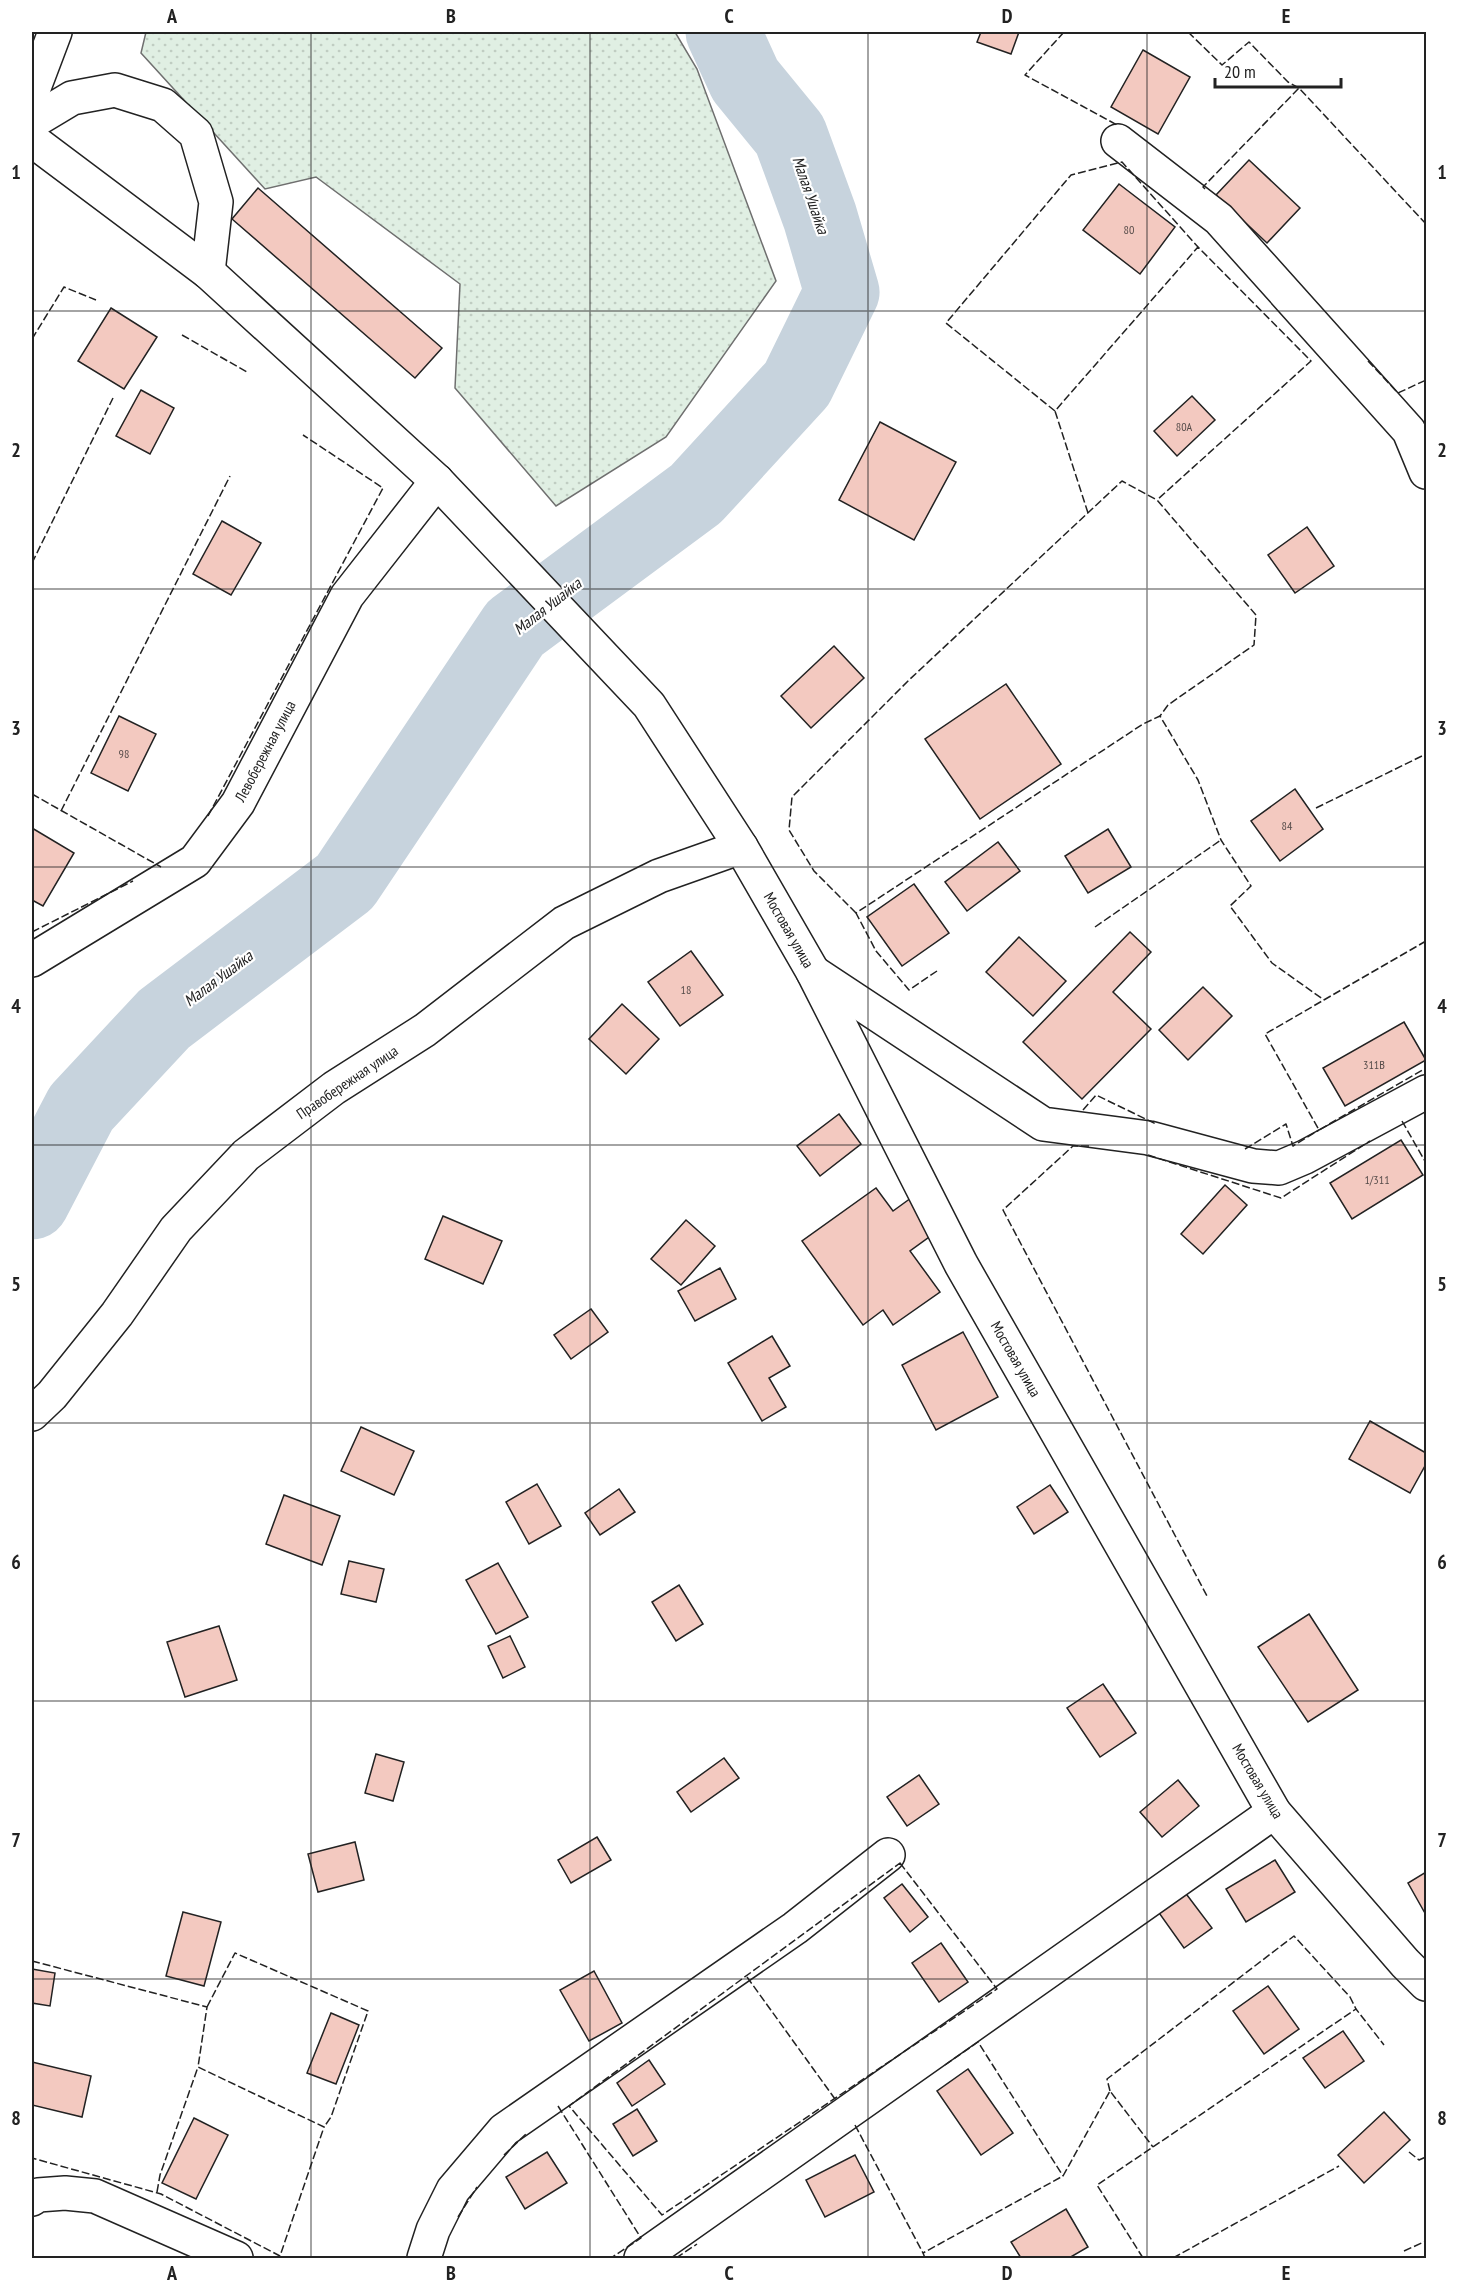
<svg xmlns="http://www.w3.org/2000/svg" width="1458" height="2290" font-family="'PT Sans Narrow',sans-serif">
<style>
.grass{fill:url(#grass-dots);stroke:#6f6f6f;stroke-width:1.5}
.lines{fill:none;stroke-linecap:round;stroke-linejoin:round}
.river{stroke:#c7d3dd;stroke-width:75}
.building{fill:#f3c9c0;stroke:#222;stroke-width:1.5}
.street-casing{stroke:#222;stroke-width:36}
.secondary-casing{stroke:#222;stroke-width:36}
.street{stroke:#fff;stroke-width:33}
.secondary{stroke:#fff;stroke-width:33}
.fence{stroke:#222;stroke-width:1.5;stroke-dasharray:8 3;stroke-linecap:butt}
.grid{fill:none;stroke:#222;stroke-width:1.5;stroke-opacity:0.55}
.labels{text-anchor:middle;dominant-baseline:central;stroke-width:4.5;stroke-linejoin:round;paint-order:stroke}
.number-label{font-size:12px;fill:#564c4a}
.street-label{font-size:15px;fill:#222;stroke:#fff}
.water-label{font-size:16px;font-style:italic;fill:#222;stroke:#fff}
.neatline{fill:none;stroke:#222;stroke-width:2}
.grid-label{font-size:20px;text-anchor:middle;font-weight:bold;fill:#222}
</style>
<defs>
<pattern id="grass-dots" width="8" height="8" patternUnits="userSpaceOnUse" patternTransform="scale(1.5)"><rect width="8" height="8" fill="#e0efe3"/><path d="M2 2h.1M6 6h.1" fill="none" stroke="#c0cdc2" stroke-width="1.8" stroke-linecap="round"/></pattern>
</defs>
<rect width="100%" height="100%" fill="#fff"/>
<path class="grass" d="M 146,32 L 675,32 L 697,69 L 776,281 L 666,437 L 556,506 L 455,388 L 460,284 L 316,177 L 265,189 L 141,53 Z"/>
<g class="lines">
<path class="river" d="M 32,1202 L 81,1108 L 164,1019 L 345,882 L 515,628 L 696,494 L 797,384 L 842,292 L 820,217 L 790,135 L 745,80 L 723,32"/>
</g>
<g class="building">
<path d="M 981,32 L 1019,32 L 1011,54 L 977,42 Z"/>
<path d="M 1143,50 L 1190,77 L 1158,134 L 1111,107 Z"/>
<path d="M 1249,160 L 1300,208 L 1267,243 L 1216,195 Z"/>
<path d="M 1119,184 L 1175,227 L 1140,274 L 1083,230 Z"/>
<path d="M 258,188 L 442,348 L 415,378 L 232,219 Z"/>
<path d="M 111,308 L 157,337 L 124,389 L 78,361 Z"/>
<path d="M 141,390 L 174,408 L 150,454 L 116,436 Z"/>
<path d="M 1192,396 L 1215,420 L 1177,456 L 1154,431 Z"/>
<path d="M 880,422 L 956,462 L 914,540 L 839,500 Z"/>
<path d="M 222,521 L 261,543 L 231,595 L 193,574 Z"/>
<path d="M 1307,527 L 1334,566 L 1295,593 L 1268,555 Z"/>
<path d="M 834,646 L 864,678 L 811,728 L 781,696 Z"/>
<path d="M 1006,684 L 1061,764 L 980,819 L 925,739 Z"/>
<path d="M 119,716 L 156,734 L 128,791 L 91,773 Z"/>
<path d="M 1295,789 L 1323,829 L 1280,861 L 1251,821 Z"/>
<path d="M 32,828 L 74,853 L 43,906 L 32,900 Z"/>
<path d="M 1108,829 L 1131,867 L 1088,893 L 1065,856 Z"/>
<path d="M 998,842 L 1020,871 L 967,911 L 945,882 Z"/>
<path d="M 914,884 L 949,933 L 902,966 L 867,917 Z"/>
<path d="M 1130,932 L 1151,952 L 1113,992 L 1151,1029 L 1082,1099 L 1023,1042 Z"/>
<path d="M 1019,937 L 1066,981 L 1033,1016 L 986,972 Z"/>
<path d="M 691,951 L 723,995 L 680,1026 L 648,982 Z"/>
<path d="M 1203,987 L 1232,1016 L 1188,1060 L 1159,1030 Z"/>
<path d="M 622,1004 L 659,1039 L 626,1074 L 589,1039 Z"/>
<path d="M 1404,1022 L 1426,1060 L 1345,1106 L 1323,1068 Z"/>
<path d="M 839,1114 L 861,1144 L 820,1176 L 797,1146 Z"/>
<path d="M 1401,1140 L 1423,1175 L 1352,1219 L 1330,1183 Z"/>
<path d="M 1225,1185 L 1247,1205 L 1203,1254 L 1181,1234 Z"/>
<path d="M 876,1188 L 893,1211 L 911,1198 L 936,1232 L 910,1251 L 940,1292 L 893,1325 L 883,1310 L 863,1325 L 802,1241 Z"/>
<path d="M 443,1216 L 502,1241 L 483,1284 L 425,1259 Z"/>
<path d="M 686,1220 L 715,1246 L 681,1285 L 651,1259 Z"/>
<path d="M 720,1268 L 736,1299 L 695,1321 L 678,1291 Z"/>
<path d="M 591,1309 L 608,1332 L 571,1359 L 554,1335 Z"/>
<path d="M 963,1332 L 998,1397 L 936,1430 L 902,1365 Z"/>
<path d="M 772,1336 L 790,1366 L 769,1378 L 786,1407 L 762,1421 L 728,1363 Z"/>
<path d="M 1370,1421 L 1426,1453 L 1426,1464 L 1410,1493 L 1349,1459 Z"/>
<path d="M 361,1427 L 414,1451 L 394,1495 L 341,1471 Z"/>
<path d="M 537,1484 L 561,1526 L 529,1544 L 506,1502 Z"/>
<path d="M 1050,1485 L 1068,1512 L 1034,1534 L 1017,1507 Z"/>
<path d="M 619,1489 L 635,1512 L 600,1535 L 585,1513 Z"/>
<path d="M 284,1495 L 340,1516 L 322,1565 L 266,1544 Z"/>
<path d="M 349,1561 L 384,1569 L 376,1602 L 341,1594 Z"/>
<path d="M 498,1563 L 528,1617 L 496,1634 L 466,1580 Z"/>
<path d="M 679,1585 L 703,1624 L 676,1641 L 652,1602 Z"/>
<path d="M 1309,1614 L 1358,1690 L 1308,1722 L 1258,1647 Z"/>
<path d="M 219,1626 L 237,1680 L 185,1697 L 167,1642 Z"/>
<path d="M 510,1636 L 525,1667 L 503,1678 L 488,1646 Z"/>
<path d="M 1103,1684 L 1136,1733 L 1100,1757 L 1067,1708 Z"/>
<path d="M 376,1754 L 404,1762 L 393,1801 L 365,1793 Z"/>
<path d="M 724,1758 L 739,1778 L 691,1812 L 677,1792 Z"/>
<path d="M 919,1775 L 939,1804 L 907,1826 L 887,1797 Z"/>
<path d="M 1178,1780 L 1199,1806 L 1162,1837 L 1140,1812 Z"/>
<path d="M 597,1837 L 611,1860 L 571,1883 L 558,1860 Z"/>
<path d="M 355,1842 L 364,1880 L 318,1892 L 308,1854 Z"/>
<path d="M 1275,1860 L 1295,1892 L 1246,1922 L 1226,1889 Z"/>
<path d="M 1426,1872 L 1426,1915 L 1408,1883 Z"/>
<path d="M 902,1884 L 928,1917 L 910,1932 L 884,1898 Z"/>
<path d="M 1184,1891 L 1212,1928 L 1184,1948 L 1157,1910 Z"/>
<path d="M 183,1912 L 221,1922 L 204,1986 L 166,1976 Z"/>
<path d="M 941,1943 L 968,1982 L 939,2002 L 912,1963 Z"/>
<path d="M 32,1969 L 55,1973 L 50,2006 L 32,2003 Z"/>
<path d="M 594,1971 L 622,2023 L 589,2041 L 560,1990 Z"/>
<path d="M 1268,1986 L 1299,2029 L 1264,2054 L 1233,2011 Z"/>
<path d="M 331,2013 L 359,2025 L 336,2084 L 307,2073 Z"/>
<path d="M 1343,2031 L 1364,2061 L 1325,2088 L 1303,2058 Z"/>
<path d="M 649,2060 L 665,2084 L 632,2106 L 617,2083 Z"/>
<path d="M 32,2062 L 91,2076 L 82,2117 L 32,2105 Z"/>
<path d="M 968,2069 L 1013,2133 L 981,2155 L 937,2091 Z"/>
<path d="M 637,2109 L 657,2141 L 633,2156 L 613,2124 Z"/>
<path d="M 1384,2112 L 1410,2140 L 1364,2183 L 1338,2155 Z"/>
<path d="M 194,2118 L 228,2135 L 196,2199 L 162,2183 Z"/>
<path d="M 547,2152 L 567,2183 L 525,2209 L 506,2177 Z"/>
<path d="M 855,2155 L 874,2192 L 825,2217 L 806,2180 Z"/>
<path d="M 1066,2209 L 1088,2247 L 1069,2258 L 1021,2258 L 1011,2242 Z"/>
</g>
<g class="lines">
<defs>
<g id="street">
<path d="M 32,93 L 55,32"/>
<path d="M 1118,141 L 1219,219 L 1409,431 L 1426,472"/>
<path d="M 32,960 L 195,861 L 238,803 L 347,596 L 437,481"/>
<path d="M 813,972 L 1043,1124 L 1149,1138 L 1253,1166 L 1279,1168 L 1305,1157 L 1426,1092"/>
<path d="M 32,1414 L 52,1395 L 117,1314 L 176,1229 L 246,1155 L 334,1088 L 425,1030 L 564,923 L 659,876 L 741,847"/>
<path d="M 32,2199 L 38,2195 L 65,2193 L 95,2196 L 236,2258"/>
<path d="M 424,2258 L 433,2230 L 453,2190 L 504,2130 L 795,1928 L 888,1855"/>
<path d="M 641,2258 L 1274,1812"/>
</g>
<g id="secondary">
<path d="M 32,122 L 72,98 L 115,90 L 163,105 L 196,134 L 216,202 L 208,272"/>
<path d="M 32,140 L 208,272 L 437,481 L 649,705 L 741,847 L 813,972 L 961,1264 L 1274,1812 L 1405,1963 L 1426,1984"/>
</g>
</defs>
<use href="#street" class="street-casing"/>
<use href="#secondary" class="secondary-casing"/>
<use href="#street" class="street"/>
<use href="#secondary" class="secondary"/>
<g class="fence">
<path d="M 1064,32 L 1025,75 L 1119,126"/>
<path d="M 1188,32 L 1222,65 L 1249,42 L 1288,82 L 1299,88"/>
<path d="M 1205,189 L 1203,187 L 1299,88 L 1426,224"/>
<path d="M 182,335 L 247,372"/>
<path d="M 32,339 L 64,287 L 96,300"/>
<path d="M 1368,361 L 1398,393 L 1426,380"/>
<path d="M 1055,411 L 946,323 L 1071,175 L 1122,162 L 1198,247"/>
<path d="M 1088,513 L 1055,411 L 1198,247 L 1311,361 L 1157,500"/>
<path d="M 32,563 L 113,398"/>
<path d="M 32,794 L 161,867"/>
<path d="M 1316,808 L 1426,754"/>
<path d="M 61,811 L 230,476"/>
<path d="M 208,816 L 383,488 L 303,435"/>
<path d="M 856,913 L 814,871 L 789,830 L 792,797 L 909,680 L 1122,481 L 1157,500 L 1256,615 L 1254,645 L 1168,705 L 1160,716"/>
<path d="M 1095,927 L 1221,840"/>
<path d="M 32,932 L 133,881"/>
<path d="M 1426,941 L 1265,1034 L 1319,1130 L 1426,1068"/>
<path d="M 937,971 L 909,990 L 876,951 L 856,913 L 1143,724 L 1160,716 L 1198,780 L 1221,840 L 1251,886 L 1230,906 L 1272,963 L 1324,1000"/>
<path d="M 1083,1110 L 1096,1095 L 1156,1124"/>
<path d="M 1402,1121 L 1426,1163"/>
<path d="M 1089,1146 L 1073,1146 L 1003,1210 L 1207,1596"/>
<path d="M 1245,1149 L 1286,1124 L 1293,1146 L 1319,1130"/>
<path d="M 1148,1155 L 1281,1198 L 1370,1141"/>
<path d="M 900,1863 L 997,1989 L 662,2215 L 569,2106 Z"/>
<path d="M 32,1961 L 207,2007 L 198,2067 L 324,2127 L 280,2256 L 161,2194 L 32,2158"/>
<path d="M 747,1977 L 835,2099"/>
<path d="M 207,2007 L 235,1953 L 368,2011 L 331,2117 L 324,2127"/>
<path d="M 945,2065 L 978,2042 L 1063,2176"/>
<path d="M 1110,2091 L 1107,2079 L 1294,1936 L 1350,1997 L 1356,2009"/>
<path d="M 558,2106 L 641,2238 L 611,2258"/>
<path d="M 855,2125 L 923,2253"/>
<path d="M 1409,2152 L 1419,2160 L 1426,2157"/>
<path d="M 504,2155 L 526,2134"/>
<path d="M 157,2192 L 160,2175 L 198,2067"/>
<path d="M 458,2217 L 477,2187"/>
<path d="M 1404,2251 L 1426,2241"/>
<path d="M 676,2258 L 697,2244"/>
<path d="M 925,2258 L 923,2253 L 1063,2176 L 1110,2091 L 1153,2147"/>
<path d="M 1143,2258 L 1097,2185 L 1356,2009 L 1384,2045"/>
<path d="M 1173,2258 L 1339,2166"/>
</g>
</g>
<path class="grid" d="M 311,32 L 311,2258M 590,32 L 590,2258M 868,32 L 868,2258M 1147,32 L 1147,2258M 32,311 L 1426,311M 32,589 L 1426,589M 32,867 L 1426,867M 32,1145 L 1426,1145M 32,1423 L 1426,1423M 32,1701 L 1426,1701M 32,1979 L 1426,1979"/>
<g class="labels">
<g class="number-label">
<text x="1129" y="229">80</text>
<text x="1184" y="426">80А</text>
<text x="124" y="753">98</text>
<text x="1287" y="825">84</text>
<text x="686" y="989">18</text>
<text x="1374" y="1064">311В</text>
<text x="1377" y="1179">1/311</text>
</g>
<g class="street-label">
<text transform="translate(265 751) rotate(-62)">Левобережная улица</text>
<text transform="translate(789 930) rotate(60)">Мостовая улица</text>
<text transform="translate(347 1082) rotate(-34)">Правобережная улица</text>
<text transform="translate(1016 1359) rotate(60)">Мостовая улица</text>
<text transform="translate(1258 1781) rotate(59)">Мостовая улица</text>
</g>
<g class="water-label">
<text transform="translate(811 195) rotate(71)">Малая Ушайка</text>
<text transform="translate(547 606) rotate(-38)">Малая Ушайка</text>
<text transform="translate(218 978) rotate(-37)">Малая Ушайка</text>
</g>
</g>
<rect width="1458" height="2290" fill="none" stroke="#ffffff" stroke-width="66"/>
<path d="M1215 78v9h126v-9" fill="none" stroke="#222222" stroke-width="3"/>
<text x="1224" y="78" font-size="18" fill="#222222" stroke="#ffffff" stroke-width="4.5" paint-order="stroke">20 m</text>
<rect x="33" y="33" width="1392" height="2224" class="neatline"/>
<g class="grid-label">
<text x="172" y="23">A</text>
<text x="451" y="23">B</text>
<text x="729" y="23">C</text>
<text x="1007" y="23">D</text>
<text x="1286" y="23">E</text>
<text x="16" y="179">1</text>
<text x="1442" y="179">1</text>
<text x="16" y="457">2</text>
<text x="1442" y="457">2</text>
<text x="16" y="735">3</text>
<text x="1442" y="735">3</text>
<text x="16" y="1013">4</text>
<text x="1442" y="1013">4</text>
<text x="16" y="1291">5</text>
<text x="1442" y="1291">5</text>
<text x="16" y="1569">6</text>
<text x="1442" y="1569">6</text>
<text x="16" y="1847">7</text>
<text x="1442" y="1847">7</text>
<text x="16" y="2125">8</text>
<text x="1442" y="2125">8</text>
<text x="172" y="2280">A</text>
<text x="451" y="2280">B</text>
<text x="729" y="2280">C</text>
<text x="1007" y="2280">D</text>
<text x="1286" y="2280">E</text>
</g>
</svg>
